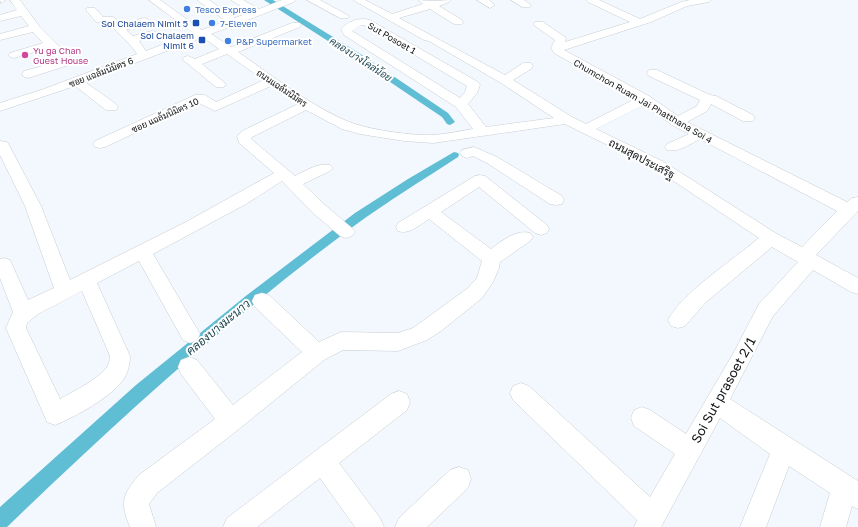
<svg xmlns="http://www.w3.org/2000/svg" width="858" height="527" font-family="'Golos Text',Sarabun,sans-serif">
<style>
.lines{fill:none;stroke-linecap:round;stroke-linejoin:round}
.canal{fill:#5fbdd4;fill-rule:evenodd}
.minor-casing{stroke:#c7cdd2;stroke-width:1}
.minor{fill:#fff;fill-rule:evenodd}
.shop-dot{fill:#3f7fe0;stroke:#fff;stroke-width:1.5}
.transit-dot{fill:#1a4fb4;stroke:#fff;stroke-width:1.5}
.hotel-dot{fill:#d1479c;stroke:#fff;stroke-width:1.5}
.labels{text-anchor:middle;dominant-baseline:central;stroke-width:4;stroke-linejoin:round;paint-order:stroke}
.far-shop-label{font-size:9px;fill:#366cbe;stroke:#fff;text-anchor:start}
.far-transit-label{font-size:9px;fill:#164399;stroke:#fff;text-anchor:end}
.far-street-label{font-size:9px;fill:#101214;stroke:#fff}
.far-hotel-label{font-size:9px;fill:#b23c85;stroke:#fff;text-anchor:start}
.far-water-label{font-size:10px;font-style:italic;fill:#1e4853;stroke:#fff}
.street-label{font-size:11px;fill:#101214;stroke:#fff}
.water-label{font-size:12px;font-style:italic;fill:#1e4853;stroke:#fff}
.near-street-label{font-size:13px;fill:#101214;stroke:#fff}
</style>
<rect width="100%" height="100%" fill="#f2f8fd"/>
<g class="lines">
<g class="canal">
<path d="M 264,0 L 273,0 L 359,53 L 448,113 L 455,122 L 450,125 L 447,124 L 442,117 L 353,57 Z"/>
<path d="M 454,152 L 458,153 L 459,155 L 458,157 C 423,180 388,201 354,226 C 231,317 117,421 7,527 L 0,527 L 0,507 L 136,385 L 247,295 L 355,213 L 408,179 Z"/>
</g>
<defs>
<g id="minor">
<path d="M 0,0 L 6,0 L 1,3 Z"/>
<path d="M 10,0 L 20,0 L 39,26 L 73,60 L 69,65 L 28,78 L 24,77 L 22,74 L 24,71 L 61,61 L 48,48 L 14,58 L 10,57 L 8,55 L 10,53 L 43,43 L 33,32 L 0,40 L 0,34 L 29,26 L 21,16 L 0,21 L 0,15 L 17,10 Z"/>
<path d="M 149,0 L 160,0 L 202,30 L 226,21 L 197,0 L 209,0 L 235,18 L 250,12 L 231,0 L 243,0 L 259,9 L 282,0 L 296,0 L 294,2 L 211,34 L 231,47 L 292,23 L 300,23 L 301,25 L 300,27 L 238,52 C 273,76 313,108 352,123 C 372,130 412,136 433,135 C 447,134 460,131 473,129 L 456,107 L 344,35 L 341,29 C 348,21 360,17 370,20 L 478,82 L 480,85 L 477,93 L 468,104 L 486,127 L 554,118 L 501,83 L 429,41 L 424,40 L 353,0 L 365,0 L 392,14 L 423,4 L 418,0 L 432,1 L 451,0 L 449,2 L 439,6 L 462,20 L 463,22 L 462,24 L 454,24 L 430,9 L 399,18 L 505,75 L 523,63 L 531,63 L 533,66 L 531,69 L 513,80 L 572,117 L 586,124 L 635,99 L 554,53 L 551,48 L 555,40 L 535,26 L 534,24 L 535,22 L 543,22 L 565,37 L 566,39 L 565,42 L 630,22 L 588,2 L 586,0 L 599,0 L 640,19 L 681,2 L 690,0 L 711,0 L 709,2 L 687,6 L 651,22 L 564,50 L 649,96 L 678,116 L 697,106 L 700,100 L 649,76 L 647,73 L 649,70 L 657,70 L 710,95 L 716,96 L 753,115 L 755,118 L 753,121 L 743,121 L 711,104 L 707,111 L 687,122 L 847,202 L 852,198 L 858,197 L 858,211 L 816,255 L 858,278 L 858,294 L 851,292 L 813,270 L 773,316 L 730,399 L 858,481 L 858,509 L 852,506 L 846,527 L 820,527 L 830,493 L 789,466 L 766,527 L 740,527 L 770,454 L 720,418 L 661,527 L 634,527 L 637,520 L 513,400 L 510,393 L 513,386 L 521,383 L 529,386 L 650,497 L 675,454 L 634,426 L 631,418 L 634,410 L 642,407 L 650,410 L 686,434 L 734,352 L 759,304 L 798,262 L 772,247 L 705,303 L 685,326 L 678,328 L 671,326 L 668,320 C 681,294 735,258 759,238 L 654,168 L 565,124 L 433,143 L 404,141 L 360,134 L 342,129 L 306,110 L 252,137 L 251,139 L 295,176 C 305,171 319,162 330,165 L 333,168 L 330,171 L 303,184 L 325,205 L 352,228 L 355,232 L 352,236 L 346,238 L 340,236 L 313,213 L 282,181 L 246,204 L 153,254 L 200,334 L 197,340 L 190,343 L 183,340 L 139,261 L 97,283 L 130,356 C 130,364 128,373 123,380 C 111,397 75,417 55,425 L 47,422 L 6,328 L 13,312 L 0,278 L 0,259 L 4,258 L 10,260 L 28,300 L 54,288 L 25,206 L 0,155 L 0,141 L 7,142 L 9,145 L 41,206 L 70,280 L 186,222 L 274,173 L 239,143 L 237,136 L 242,131 L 298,104 L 271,86 L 215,111 L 199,103 L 105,147 L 100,148 L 95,147 L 93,144 L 95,141 L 195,95 L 205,95 L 216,102 L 264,80 L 227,54 L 202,64 L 226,84 L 224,87 L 216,87 L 182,59 L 184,57 L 188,56 L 195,59 L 219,49 L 205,39 L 201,38 L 85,82 L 116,104 L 118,107 L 116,110 L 106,110 L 75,86 L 0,111 L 0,103 L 44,89 L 137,54 L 132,47 L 107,22 L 96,22 L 86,10 L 87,8 L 95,8 L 103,17 L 113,17 L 121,24 L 144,18 L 148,19 L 149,21 L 148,23 L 126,30 L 133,36 L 152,31 L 156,32 L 157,34 L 156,36 L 139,41 L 146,51 L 193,33 ZM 361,25 L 364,25 L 467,86 L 465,92 L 460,98 L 352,31 ZM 644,105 L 672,125 L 689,134 L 667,144 L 665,147 L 667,150 C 678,153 690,144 700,139 L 837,211 L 802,247 L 777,234 L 664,162 L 596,129 ZM 82,291 L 110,356 C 109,359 110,363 108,365 C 104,376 71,393 60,399 L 26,328 L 27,323 L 38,314 Z"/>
<path d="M 307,0 L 320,0 L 349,16 L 348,18 L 340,18 Z"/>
<path d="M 477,0 L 489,0 L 495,5 L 490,8 Z"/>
<path d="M 511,0 L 524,0 L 531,5 L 530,7 L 522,7 Z"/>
<path d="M 474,147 L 497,157 L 562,196 L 564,200 L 562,204 L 556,205 L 550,204 L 487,163 L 473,156 L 467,158 L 462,156 L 460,153 L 462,150 Z"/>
<path d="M 480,175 L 485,176 L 547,225 L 549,229 L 547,233 L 541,235 L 535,233 L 479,187 L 441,212 L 491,249 C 501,241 517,229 530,233 L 533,237 L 530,241 L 500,262 L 499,268 L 493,282 L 482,298 L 441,331 L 427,340 L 398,351 L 343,350 L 324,360 L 239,429 L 157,493 L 149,504 L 156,527 L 130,527 C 120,503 122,495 139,475 L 215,419 L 181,374 L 178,367 L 181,360 L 189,357 L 197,360 L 233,405 L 302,352 L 255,307 L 252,301 L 255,295 L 262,293 L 269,295 L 319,342 L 341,332 L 398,333 L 413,328 L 468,288 L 477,278 L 482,261 L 429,219 C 419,225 410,235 398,231 L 396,227 L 398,223 L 475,176 Z"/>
<path d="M 399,391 L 407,394 L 410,402 L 407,410 L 339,463 L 380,518 L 384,527 L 355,527 L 320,478 L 257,527 L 223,527 L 227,518 L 391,394 Z"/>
<path d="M 459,467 L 468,470 L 471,479 L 468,488 L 427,527 L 395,527 L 399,518 L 450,470 Z"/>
</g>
</defs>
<use href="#minor" class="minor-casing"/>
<use href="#minor" class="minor"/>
</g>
<g class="shop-dot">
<circle cx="187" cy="9" r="4"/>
<circle cx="212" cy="23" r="4"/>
<circle cx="228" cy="41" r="4"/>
</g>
<g class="transit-dot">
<rect x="192" y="19" width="8" height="8" rx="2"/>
<rect x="198" y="36" width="8" height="8" rx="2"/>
</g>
<circle class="hotel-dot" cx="25" cy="55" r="4"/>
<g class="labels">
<g class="far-shop-label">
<text x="195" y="9">Tesco Express</text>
<text x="220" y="23">7-Eleven</text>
<text x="236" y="41">P&amp;P Supermarket</text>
</g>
<g class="far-transit-label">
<text x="188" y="23">Soi Chalaem Nimit 5</text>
<text x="194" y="35">Soi Chalaem<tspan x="194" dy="10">Nimit 6</tspan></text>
</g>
<g class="far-street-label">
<text transform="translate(392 38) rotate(30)">Sut Posoet 1</text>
<text transform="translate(101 72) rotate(-21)">ซอย แฉล้มนิมิตร 6</text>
<text transform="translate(282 88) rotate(34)">ถนนแฉล้มนิมิตร</text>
<text transform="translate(643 101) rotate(30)">Chumchon Ruam Jai Phatthana Soi 4</text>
<text transform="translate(165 115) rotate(-24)">ซอย แฉล้มนิมิตร 10</text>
</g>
<g class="far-hotel-label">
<text x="33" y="50">Yu ga Chan<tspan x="33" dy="10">Guest House</tspan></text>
</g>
<g class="far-water-label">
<text transform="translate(361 59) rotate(33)">คลองบางโคล่น้อย</text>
</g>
<g class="street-label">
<text transform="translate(642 158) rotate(28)">ถนนสุดประเสริฐ</text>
</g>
<g class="water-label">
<text transform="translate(218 327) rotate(-40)">คลองบางมะนาว</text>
</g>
<g class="near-street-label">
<text transform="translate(723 390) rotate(-61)">Soi Sut prasoet 2/1</text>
</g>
</g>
</svg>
